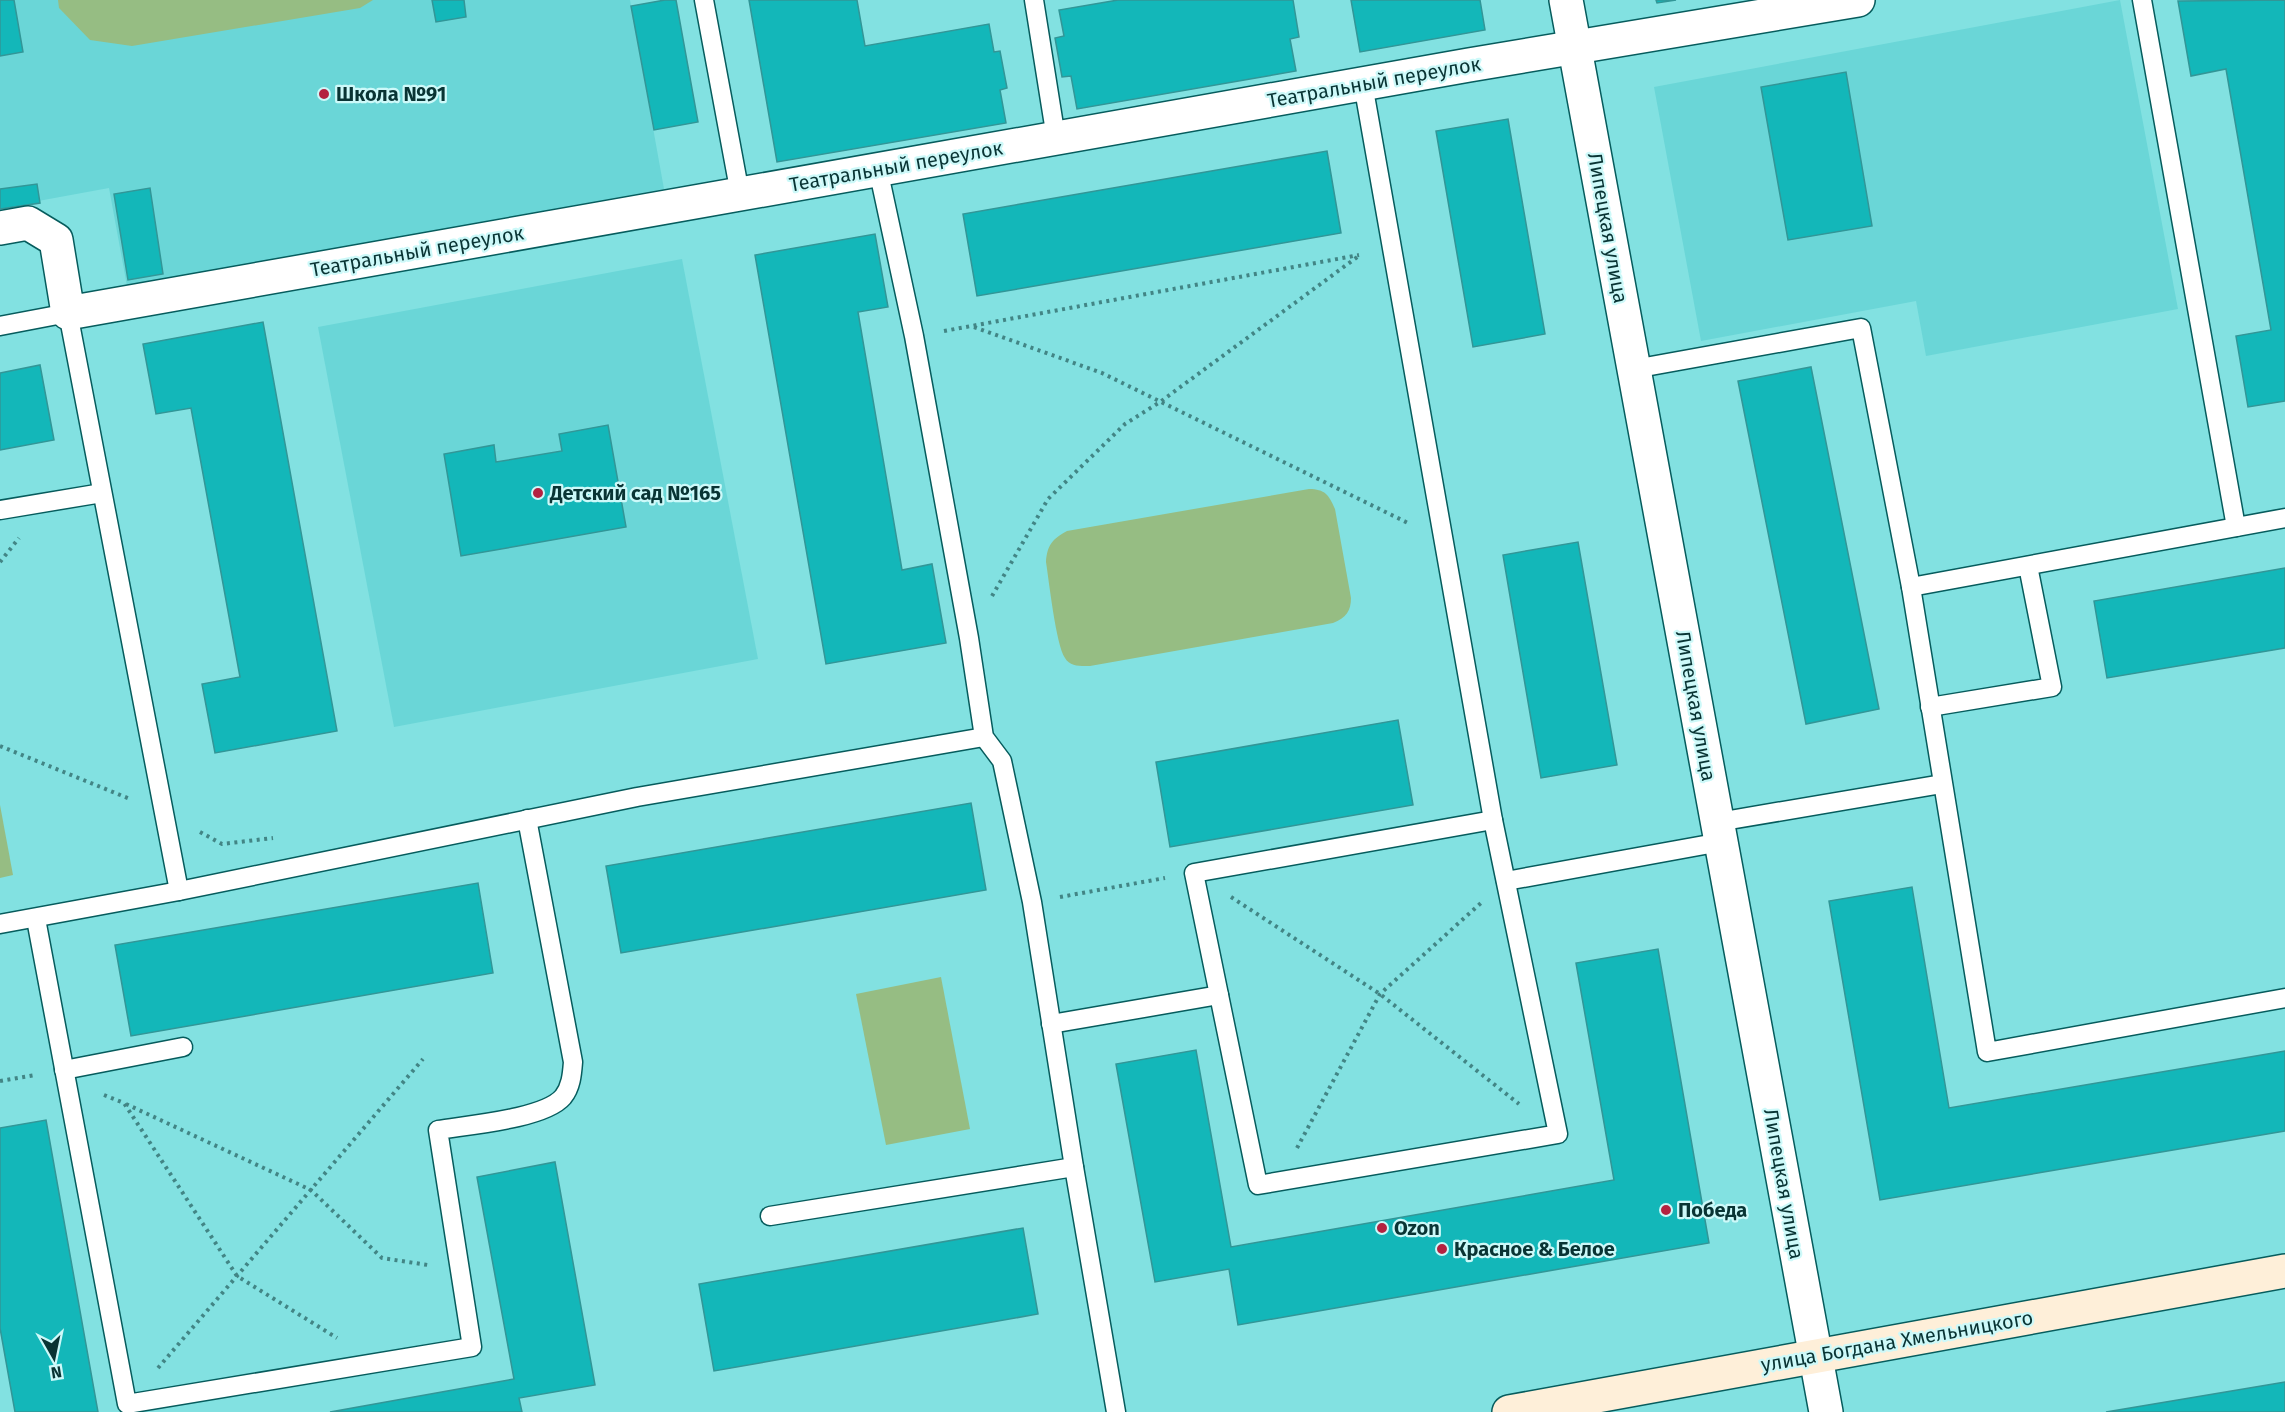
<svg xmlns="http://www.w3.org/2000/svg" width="2285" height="1412" font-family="'Fira Sans',sans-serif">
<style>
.built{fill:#6ad6d7}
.green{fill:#96bd83}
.building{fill:#13b7b9;stroke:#329697;stroke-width:1.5}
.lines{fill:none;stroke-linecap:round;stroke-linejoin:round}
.service-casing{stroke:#065c5d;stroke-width:21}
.minor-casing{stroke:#065c5d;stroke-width:36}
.secondary-casing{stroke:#065c5d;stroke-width:36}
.path{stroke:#428585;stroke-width:4;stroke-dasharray:3 4.5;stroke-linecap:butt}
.service{stroke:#fff;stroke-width:18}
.minor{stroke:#fff;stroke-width:33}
.secondary{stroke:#feefd9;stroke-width:33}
.poi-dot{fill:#b42240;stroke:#cdf9f9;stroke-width:2}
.labels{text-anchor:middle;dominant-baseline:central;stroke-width:4.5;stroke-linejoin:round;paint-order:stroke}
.street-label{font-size:20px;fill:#093434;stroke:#cdf9f9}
.poi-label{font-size:20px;font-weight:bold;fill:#093434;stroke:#cdf9f9;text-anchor:start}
</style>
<rect width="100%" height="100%" fill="#82e1e1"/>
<g class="built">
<path d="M 0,0 L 630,0 L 664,189 L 127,286 L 109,188 L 0,208 Z"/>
<path d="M 2120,0 L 2178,309 L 1926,356 L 1916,301 L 1701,341 L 1654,87 Z"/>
<path d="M 682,259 L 758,659 L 394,727 L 318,327 Z"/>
</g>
<g class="green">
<path d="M 58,0 L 373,0 L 360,8 L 132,46 L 90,40 L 59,8 Z"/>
<path d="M 1309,489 C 1325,489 1329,495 1335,509 L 1351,598 C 1351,611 1346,618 1333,623 L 1090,666 C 1081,666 1070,667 1065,658 C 1056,645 1049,581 1046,562 C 1047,546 1052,539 1067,531 Z"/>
<path d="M 0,805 L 13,875 L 0,878 Z"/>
<path d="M 941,977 L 970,1129 L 886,1145 L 856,994 Z"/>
</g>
<g class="building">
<path d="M 0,0 L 14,0 L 23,52 L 0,56 Z"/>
<path d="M 432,0 L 464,0 L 466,17 L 436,22 Z"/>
<path d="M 665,0 L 676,0 L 698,122 L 654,130 L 631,6 Z"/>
<path d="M 749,0 L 857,0 L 865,46 L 989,24 L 994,52 L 1000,51 L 1007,88 L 1000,90 L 1006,123 L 777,162 Z"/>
<path d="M 1118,0 L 1293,0 L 1299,37 L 1290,39 L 1296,71 L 1077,109 L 1071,76 L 1062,77 L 1055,38 L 1064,36 L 1059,10 Z"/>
<path d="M 1351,0 L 1480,0 L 1485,30 L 1360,52 Z"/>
<path d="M 1656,0 L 1676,0 L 1657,3 Z"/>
<path d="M 2285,0 L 2285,401 L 2248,407 L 2236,336 L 2271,330 L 2226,69 L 2191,76 L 2178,1 Z"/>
<path d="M 1846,72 L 1872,226 L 1788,240 L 1761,87 Z"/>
<path d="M 1508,119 L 1545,334 L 1473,347 L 1436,131 Z"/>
<path d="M 1327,151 L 1341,233 L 977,296 L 963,214 Z"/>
<path d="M 37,184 L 40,203 L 0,209 L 0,189 Z"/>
<path d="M 150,188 L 163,274 L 128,280 L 114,194 Z"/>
<path d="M 875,234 L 888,307 L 858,312 L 902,570 L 932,564 L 946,643 L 826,664 L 755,255 Z"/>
<path d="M 263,322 L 337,731 L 215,753 L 202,684 L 240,677 L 191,408 L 156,414 L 143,344 Z"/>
<path d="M 40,365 L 54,440 L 0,450 L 0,373 Z"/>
<path d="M 1811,367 L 1879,709 L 1806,724 L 1738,381 Z"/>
<path d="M 608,425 L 626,527 L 461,556 L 444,454 L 494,445 L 496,462 L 562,451 L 559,434 Z"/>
<path d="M 1578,542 L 1617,765 L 1541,778 L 1503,555 Z"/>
<path d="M 2285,568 L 2285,648 L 2107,678 L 2094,601 Z"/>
<path d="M 1398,720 L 1413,805 L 1170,847 L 1156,762 Z"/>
<path d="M 971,803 L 986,890 L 621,953 L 606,866 Z"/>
<path d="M 478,883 L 493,973 L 131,1036 L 115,945 Z"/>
<path d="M 1912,887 L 1949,1108 L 2285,1051 L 2285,1131 L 1880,1200 L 1829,901 Z"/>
<path d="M 1658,949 L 1709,1243 L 1238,1325 L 1229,1269 L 1155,1282 L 1116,1064 L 1196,1050 L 1231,1247 L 1614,1180 L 1576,963 Z"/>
<path d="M 46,1120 L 98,1412 L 15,1412 L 0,1328 L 0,1128 Z"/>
<path d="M 555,1162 L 595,1385 L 519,1398 L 522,1412 L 330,1412 L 514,1379 L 477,1177 Z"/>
<path d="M 1023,1228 L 1038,1314 L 714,1371 L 699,1284 Z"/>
<path d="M 2285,1382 L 2285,1412 L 2106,1412 Z"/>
</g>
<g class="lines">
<defs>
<g id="service">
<path d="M 704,0 L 740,194"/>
<path d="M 1034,0 L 1056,138"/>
<path d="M 2142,0 L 2236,527"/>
<path d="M 878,169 L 914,336 L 969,638 L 984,737 L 1002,761 L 1032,902 L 1074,1167 L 1116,1412"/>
<path d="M 0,326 L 68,313 L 179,891"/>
<path d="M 1634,369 L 1861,328 L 1911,587 L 1987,1052 L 2285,998"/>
<path d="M 0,510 L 102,493"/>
<path d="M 1911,587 L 2285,518"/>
<path d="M 1930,707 L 2052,687 L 2028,566"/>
<path d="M 1718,822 L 1942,784"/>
<path d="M 1506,881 L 1721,842"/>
<path d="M 36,919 L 127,1404 L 472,1347 L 438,1130 C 468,1125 544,1119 563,1097 C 571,1087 572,1075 573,1062 L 527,819"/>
<path d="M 0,924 L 179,891 L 637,797 L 984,737"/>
<path d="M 1219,995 L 1194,873 L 1493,820"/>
<path d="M 1051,1024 L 1219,995 L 1258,1185 L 1558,1134 L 1493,820 L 1363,84"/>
<path d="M 64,1070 L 183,1047"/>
<path d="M 770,1216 L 1074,1167"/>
</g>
<g id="minor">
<path d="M 1566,0 L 1826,1412"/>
<path d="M 0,228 L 28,223 L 56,240 L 68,313 L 1469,65 L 1858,0"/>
</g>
<path id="secondary" d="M 1509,1412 L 2285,1271"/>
</defs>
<use href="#service" class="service-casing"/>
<use href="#minor" class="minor-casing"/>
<use href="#secondary" class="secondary-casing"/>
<g class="path">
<path d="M 974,327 L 1102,373 L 1410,524"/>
<path d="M 944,331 L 1359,255"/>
<path d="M 0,562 L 19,538"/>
<path d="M 992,596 L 1048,499 L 1125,424 L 1160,402 L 1360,255"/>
<path d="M 0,746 L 130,799"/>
<path d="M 200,832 L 222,844 L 273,838"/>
<path d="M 1060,897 L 1165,878"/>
<path d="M 1231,897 L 1380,994 L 1519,1104"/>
<path d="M 0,1081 L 35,1075"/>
<path d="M 104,1095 L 124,1103 L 237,1276 L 337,1338"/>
<path d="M 126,1104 L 311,1190 L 382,1258 L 428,1265"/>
<path d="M 1297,1148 L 1380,994 L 1481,903"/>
<path d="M 158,1368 L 423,1059"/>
</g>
<use href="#service" class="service"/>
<use href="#minor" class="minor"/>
<use href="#secondary" class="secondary"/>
</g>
<g class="poi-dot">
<circle cx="324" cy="94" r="6"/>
<circle cx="538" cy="493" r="6"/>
<circle cx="1666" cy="1210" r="6"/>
<circle cx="1382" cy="1228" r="6"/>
<circle cx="1442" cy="1249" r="6"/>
</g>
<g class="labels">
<g class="street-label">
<text transform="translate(1374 82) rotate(-10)">Театральный переулок</text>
<text transform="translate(896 166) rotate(-10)">Театральный переулок</text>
<text transform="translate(1608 228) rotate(80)">Липецкая улица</text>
<text transform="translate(417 251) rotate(-10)">Театральный переулок</text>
<text transform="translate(1696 706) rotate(80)">Липецкая улица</text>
<text transform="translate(1784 1184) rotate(80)">Липецкая улица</text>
<text transform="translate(1897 1341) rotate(-10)">улица Богдана Хмельницкого</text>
</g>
<g class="poi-label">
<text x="336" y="94">Школа №91</text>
<text x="550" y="493">Детский сад №165</text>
<text x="1678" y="1210">Победа</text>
<text x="1394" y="1228">Ozon</text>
<text x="1454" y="1249">Красное &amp; Белое</text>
</g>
</g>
<g transform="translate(54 1358) rotate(171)" stroke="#cdf9f9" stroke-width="4.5" paint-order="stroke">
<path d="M0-4.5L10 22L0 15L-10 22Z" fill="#093434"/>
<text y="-9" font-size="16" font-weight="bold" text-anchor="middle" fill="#093434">N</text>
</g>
</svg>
